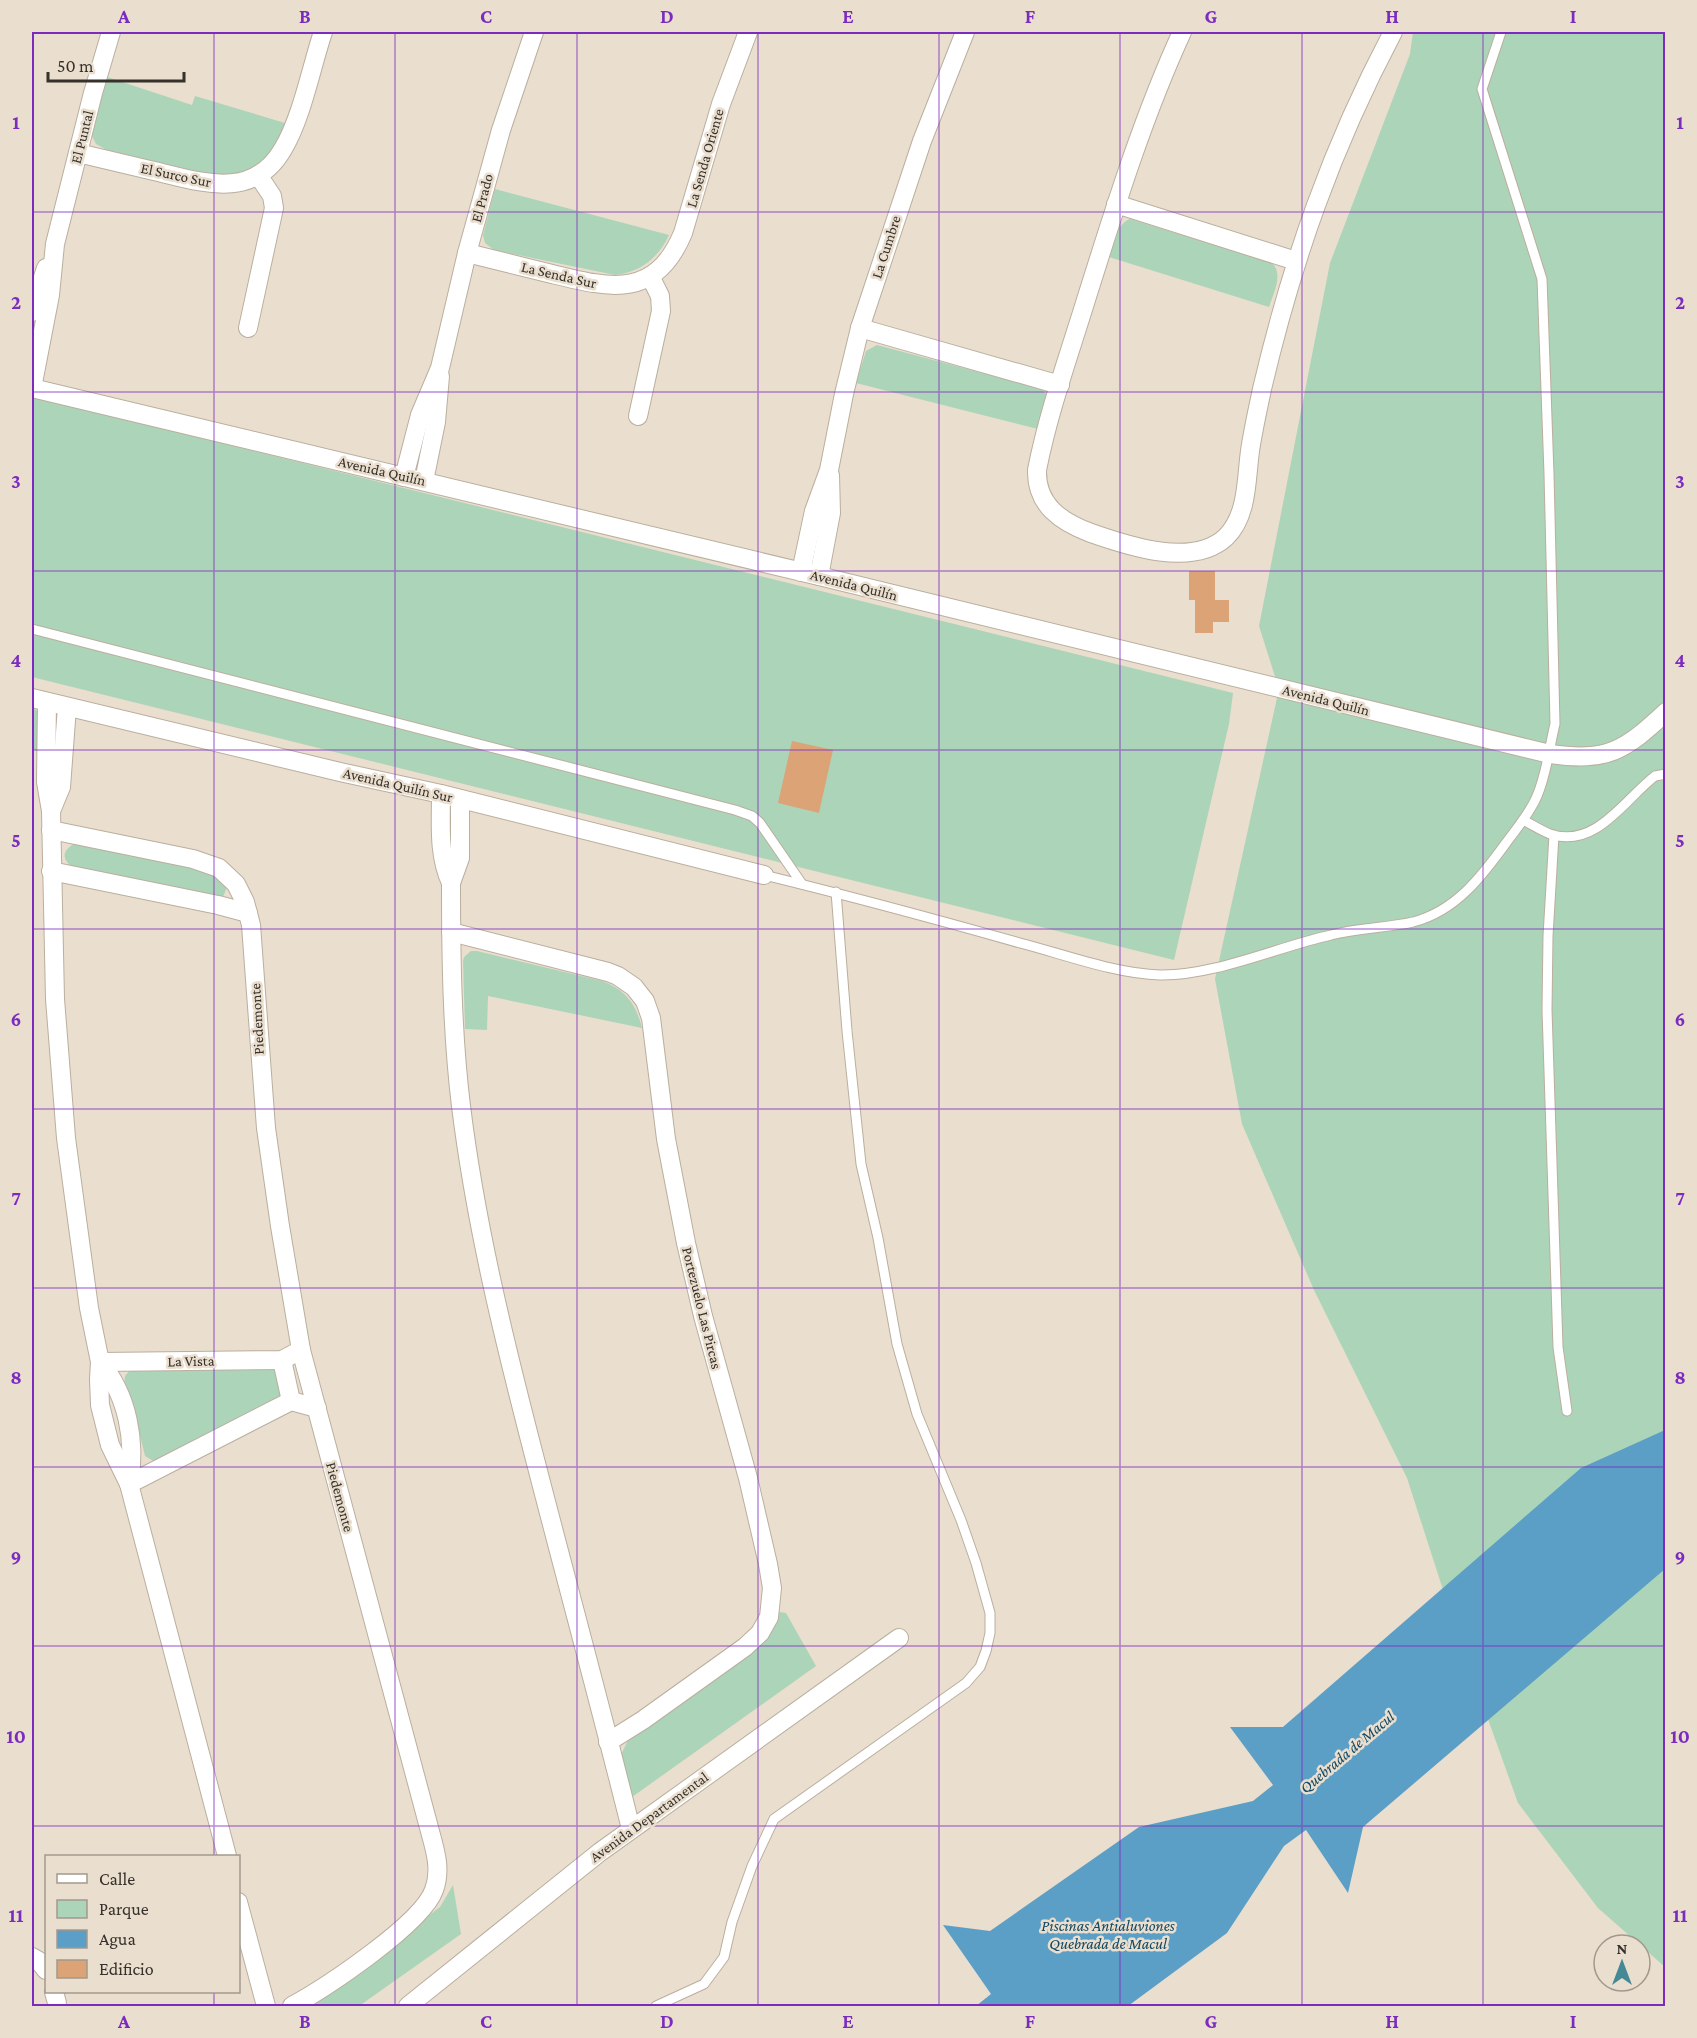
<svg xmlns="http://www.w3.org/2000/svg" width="1697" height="2038" font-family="'Crimson Pro',serif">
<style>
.green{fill:#acd4b8}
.water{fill:#5b9fc6}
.building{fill:#dca377}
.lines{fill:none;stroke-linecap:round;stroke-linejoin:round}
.service-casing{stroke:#baaf9f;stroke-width:11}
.minor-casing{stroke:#baaf9f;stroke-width:20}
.service{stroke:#fff;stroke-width:9}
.minor{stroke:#fff;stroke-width:18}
.grid{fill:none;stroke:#7b2cbf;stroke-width:1.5;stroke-opacity:0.55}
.labels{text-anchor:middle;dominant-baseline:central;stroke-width:5;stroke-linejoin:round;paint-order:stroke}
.street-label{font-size:15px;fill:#36312b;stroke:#eadece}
.water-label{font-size:16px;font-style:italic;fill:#104762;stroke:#eadece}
.neatline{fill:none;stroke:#7b2cbf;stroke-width:2}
.grid-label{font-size:20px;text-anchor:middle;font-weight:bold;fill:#7b2cbf}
</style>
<rect width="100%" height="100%" fill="#eadece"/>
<g class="green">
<path d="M 1413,32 L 1665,32 L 1665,1967 L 1598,1908 L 1518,1803 L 1455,1627 L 1407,1478 L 1314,1290 L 1242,1124 L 1215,979 L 1279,689 L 1259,626 L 1330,263 L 1410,54 Z"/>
<path d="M 107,77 L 192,105 L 195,96 L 285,123 C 273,159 251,179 212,175 L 107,150 L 96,144 L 92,136 L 93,125 Z"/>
<path d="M 495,189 L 669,235 C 658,258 641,272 615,275 L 494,250 L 485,243 L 483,235 Z"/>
<path d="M 1130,219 L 1272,263 C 1284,274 1273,294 1269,307 L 1109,257 C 1114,243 1116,224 1130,219 Z"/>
<path d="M 877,345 L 1042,389 L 1049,398 L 1042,430 L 856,383 L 866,351 Z"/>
<path d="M 32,396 L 1233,693 L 1229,724 L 1174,960 L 32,677 Z"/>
<path d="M 32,709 L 44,712 L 42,752 L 32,749 Z"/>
<path d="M 75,843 L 216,872 L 227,887 L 223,897 L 73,868 C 61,858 62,851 75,843 Z"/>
<path d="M 471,951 L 477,951 L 602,981 C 626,990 636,1004 642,1028 L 488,996 L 487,1030 L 465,1029 L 463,961 L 464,957 Z"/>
<path d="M 272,1368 L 278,1375 L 281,1397 L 155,1462 L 145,1456 L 135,1415 L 124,1387 L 125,1376 L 131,1369 Z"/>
<path d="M 779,1612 L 786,1613 L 816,1666 L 632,1797 L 621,1755 L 627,1742 L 739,1662 L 777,1620 Z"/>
<path d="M 453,1885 L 461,1934 L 359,2006 L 310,2006 L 440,1907 Z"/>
</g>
<path class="water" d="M 1665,1430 L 1665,1569 L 1363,1827 L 1348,1893 L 1306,1830 L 1284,1846 L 1227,1933 L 1128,2006 L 976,2006 L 991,1994 L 943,1925 L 990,1931 L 1139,1827 L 1253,1801 L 1273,1785 L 1230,1727 L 1283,1727 L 1581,1468 Z"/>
<g class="building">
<path d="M 1189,571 L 1215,571 L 1215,600 L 1229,600 L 1229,622 L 1213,622 L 1213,633 L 1195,633 L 1195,600 L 1189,600 Z"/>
<path d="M 792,741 L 833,750 L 819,813 L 778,803 Z"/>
</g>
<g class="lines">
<defs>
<g id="service">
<path d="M 32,629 L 735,810 L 752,816 L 760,823 L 802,884"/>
<path d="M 1523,820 C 1533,825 1543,832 1553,835 C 1597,847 1625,799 1655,776 L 1666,774"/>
<path d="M 1554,835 L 1548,936 L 1547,1010 L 1558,1347 L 1567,1411"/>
<path d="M 764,875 C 850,896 935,919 1020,943 C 1063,954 1116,974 1160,975 C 1214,976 1277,947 1331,935 C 1358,928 1386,928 1413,922 C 1456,911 1482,876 1506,843 C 1517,828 1530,813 1537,796 C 1547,773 1549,748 1555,724 L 1549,474 L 1542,279 L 1482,89 L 1501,32"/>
<path d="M 656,2006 L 704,1984 L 724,1957 L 732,1922 L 752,1866 L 774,1819 L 966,1683 L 980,1667 L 986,1651 L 990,1633 L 990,1613 L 976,1563 L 961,1520 L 917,1414 L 897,1344 L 878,1238 L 861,1164 L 847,1031 L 836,892"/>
</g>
<g id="minor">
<path d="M 1182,32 C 1142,119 1114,211 1085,303 C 1068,358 1048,414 1037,470 C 1036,505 1061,522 1091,533 C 1128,546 1193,568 1226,537 C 1248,515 1246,480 1250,451 C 1253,430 1258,409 1262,389 C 1292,261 1332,147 1393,32"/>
<path d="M 78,153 C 103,159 129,165 154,171 C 201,182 253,201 283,149 C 302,117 311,68 323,32"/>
<path d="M 1116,204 L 1296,261"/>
<path d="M 467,253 C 495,260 524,267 552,274 C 610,288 655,300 683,233 L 721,104 L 748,32"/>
<path d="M 32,312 L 46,268"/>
<path d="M 248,328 L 274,208 L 272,196 L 258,175"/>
<path d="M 860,328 L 1060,385"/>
<path d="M 32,388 L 819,576 L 1550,754 C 1608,762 1624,751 1666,712"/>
<path d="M 32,388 L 50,295 L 55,244 L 93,93 L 111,32"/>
<path d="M 638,416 L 661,311 L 660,296 L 650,276"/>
<path d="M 404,477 L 420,415 L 440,368 L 467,253 L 501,130 L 534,32"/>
<path d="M 424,481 L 436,422 L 440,376"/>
<path d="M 801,572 L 814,511 L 829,470 L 844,394 L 860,328 L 922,141 L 965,32"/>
<path d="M 819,576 L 831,513 L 830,475"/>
<path d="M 32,698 L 340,772 L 441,794 L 764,875"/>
<path d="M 47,702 L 46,782 L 51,811 L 55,999 L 66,1138 L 89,1308 L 100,1362 L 99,1379 L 100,1405 L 110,1445 L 129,1484 L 227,1856"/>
<path d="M 441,794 C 441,824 438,855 451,883 C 451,957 452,1032 461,1106 C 476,1228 506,1348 537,1467 C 568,1587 601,1708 631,1829"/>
<path d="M 51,811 L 61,787 L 67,707"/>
<path d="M 51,830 L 193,859 L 219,868 L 236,884 L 245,902 L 251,925 L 266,1128 L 280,1226 L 301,1350 L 431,1835 C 436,1853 441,1871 434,1890 C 422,1924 325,1988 292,2006"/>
<path d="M 51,871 L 218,905 L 248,913"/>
<path d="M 451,883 L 460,858 L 460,799"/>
<path d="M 451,932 L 608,972 L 618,976 L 634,987 L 645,1001 L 651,1018 L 666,1139 L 686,1243 L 703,1316 L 748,1478 L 768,1564 L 772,1588 L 769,1617 L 760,1633 L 745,1647 L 643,1720 L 608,1742"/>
<path d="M 282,1360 L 291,1401"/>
<path d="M 100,1362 L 282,1360 L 301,1350"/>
<path d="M 100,1362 C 128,1396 136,1441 129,1484"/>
<path d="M 129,1484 L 291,1401 L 317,1408"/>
<path d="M 238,1902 L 266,2006"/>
<path d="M 32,1957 L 39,1961 L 46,1970"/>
<path d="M 54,1992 L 57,2003"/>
<path d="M 408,2006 L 600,1852 L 899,1638"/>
</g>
</defs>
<use href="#service" class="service-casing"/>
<use href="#minor" class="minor-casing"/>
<use href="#service" class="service"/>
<use href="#minor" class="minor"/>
</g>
<path class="grid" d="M 214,32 L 214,1856M 395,32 L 395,2006M 577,32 L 577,2006M 758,32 L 758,2006M 939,32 L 939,2006M 1120,32 L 1120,2006M 1302,32 L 1302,2006M 1483,32 L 1483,2006M 32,212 L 1666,212M 32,392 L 1666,392M 32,571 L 1666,571M 32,750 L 1666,750M 32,929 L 1666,929M 32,1109 L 1666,1109M 32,1288 L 1666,1288M 32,1467 L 1666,1467M 32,1646 L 1666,1646M 32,1826 L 1666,1826M 214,1992 L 214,2006"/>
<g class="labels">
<g class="street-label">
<text transform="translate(82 137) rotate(-76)">El Puntal</text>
<text transform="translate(705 158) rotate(-74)">La Senda Oriente</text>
<text transform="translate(176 175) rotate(12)">El Surco Sur</text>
<text transform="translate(482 198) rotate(-75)">El Prado</text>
<text transform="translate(886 247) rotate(-72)">La Cumbre</text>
<text transform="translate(559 275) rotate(13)">La Senda Sur</text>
<text transform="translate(382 471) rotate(13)">Avenida Quilín</text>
<text transform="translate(854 585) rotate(14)">Avenida Quilín</text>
<text transform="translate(1326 700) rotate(14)">Avenida Quilín</text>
<text transform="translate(398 785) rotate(13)">Avenida Quilín Sur</text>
<text transform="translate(257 1019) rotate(-93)">Piedemonte</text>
<text transform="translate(702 1308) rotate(76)">Portezuelo Las Pircas</text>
<text transform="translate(191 1361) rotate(-1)">La Vista</text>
<text transform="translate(340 1497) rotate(75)">Piedemonte</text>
<text transform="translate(649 1817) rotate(-36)">Avenida Departamental</text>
</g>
<g class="water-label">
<text transform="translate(1347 1752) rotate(-40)">Quebrada de Macul</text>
<text x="1108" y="1925">Piscinas Antialuviones<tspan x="1108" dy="18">Quebrada de Macul</tspan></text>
</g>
</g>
<rect width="1697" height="2038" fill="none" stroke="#eadece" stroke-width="66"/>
<rect x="45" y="1855" width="195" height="138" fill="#eadece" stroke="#a2998d" stroke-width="1.5"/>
<rect x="57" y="1874" width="30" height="9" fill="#ffffff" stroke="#a2998d" stroke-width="1.5"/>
<text x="99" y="1885" font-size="18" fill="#36312b">Calle</text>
<rect x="57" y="1900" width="30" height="18" fill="#acd4b8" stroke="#a2998d" stroke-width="1.5"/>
<text x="99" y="1915" font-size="18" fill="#36312b">Parque</text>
<rect x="57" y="1930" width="30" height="18" fill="#5b9fc6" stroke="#a2998d" stroke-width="1.5"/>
<text x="99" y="1945" font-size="18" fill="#36312b">Agua</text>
<rect x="57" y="1960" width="30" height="18" fill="#dca377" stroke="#a2998d" stroke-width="1.5"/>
<text x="99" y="1975" font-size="18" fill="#36312b">Edificio</text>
<g transform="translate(1622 1963)"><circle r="28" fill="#eadece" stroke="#a2998d" stroke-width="1.5"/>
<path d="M0-4.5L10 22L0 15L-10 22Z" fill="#458997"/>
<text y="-9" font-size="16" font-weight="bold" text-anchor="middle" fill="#36312b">N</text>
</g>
<path d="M48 72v9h136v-9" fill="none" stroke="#36312b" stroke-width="3"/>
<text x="57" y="72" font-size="18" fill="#36312b" stroke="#eadece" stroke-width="4.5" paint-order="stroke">50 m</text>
<rect x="33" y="33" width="1631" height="1972" class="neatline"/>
<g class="grid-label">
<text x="124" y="23">A</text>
<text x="305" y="23">B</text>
<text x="486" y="23">C</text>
<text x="667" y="23">D</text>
<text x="848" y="23">E</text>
<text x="1030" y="23">F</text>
<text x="1211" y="23">G</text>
<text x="1392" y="23">H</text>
<text x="1573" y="23">I</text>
<text x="16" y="129">1</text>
<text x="1680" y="129">1</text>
<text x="16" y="309">2</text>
<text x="1680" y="309">2</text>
<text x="16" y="488">3</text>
<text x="1680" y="488">3</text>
<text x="16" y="667">4</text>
<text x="1680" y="667">4</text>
<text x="16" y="847">5</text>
<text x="1680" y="847">5</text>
<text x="16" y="1026">6</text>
<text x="1680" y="1026">6</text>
<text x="16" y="1205">7</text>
<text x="1680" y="1205">7</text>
<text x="16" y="1384">8</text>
<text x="1680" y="1384">8</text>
<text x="16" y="1564">9</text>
<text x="1680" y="1564">9</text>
<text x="16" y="1743">10</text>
<text x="1680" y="1743">10</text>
<text x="16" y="1922">11</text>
<text x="1680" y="1922">11</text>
<text x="124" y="2028">A</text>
<text x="305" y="2028">B</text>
<text x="486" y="2028">C</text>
<text x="667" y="2028">D</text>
<text x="848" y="2028">E</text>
<text x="1030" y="2028">F</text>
<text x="1211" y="2028">G</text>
<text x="1392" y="2028">H</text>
<text x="1573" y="2028">I</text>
</g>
</svg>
